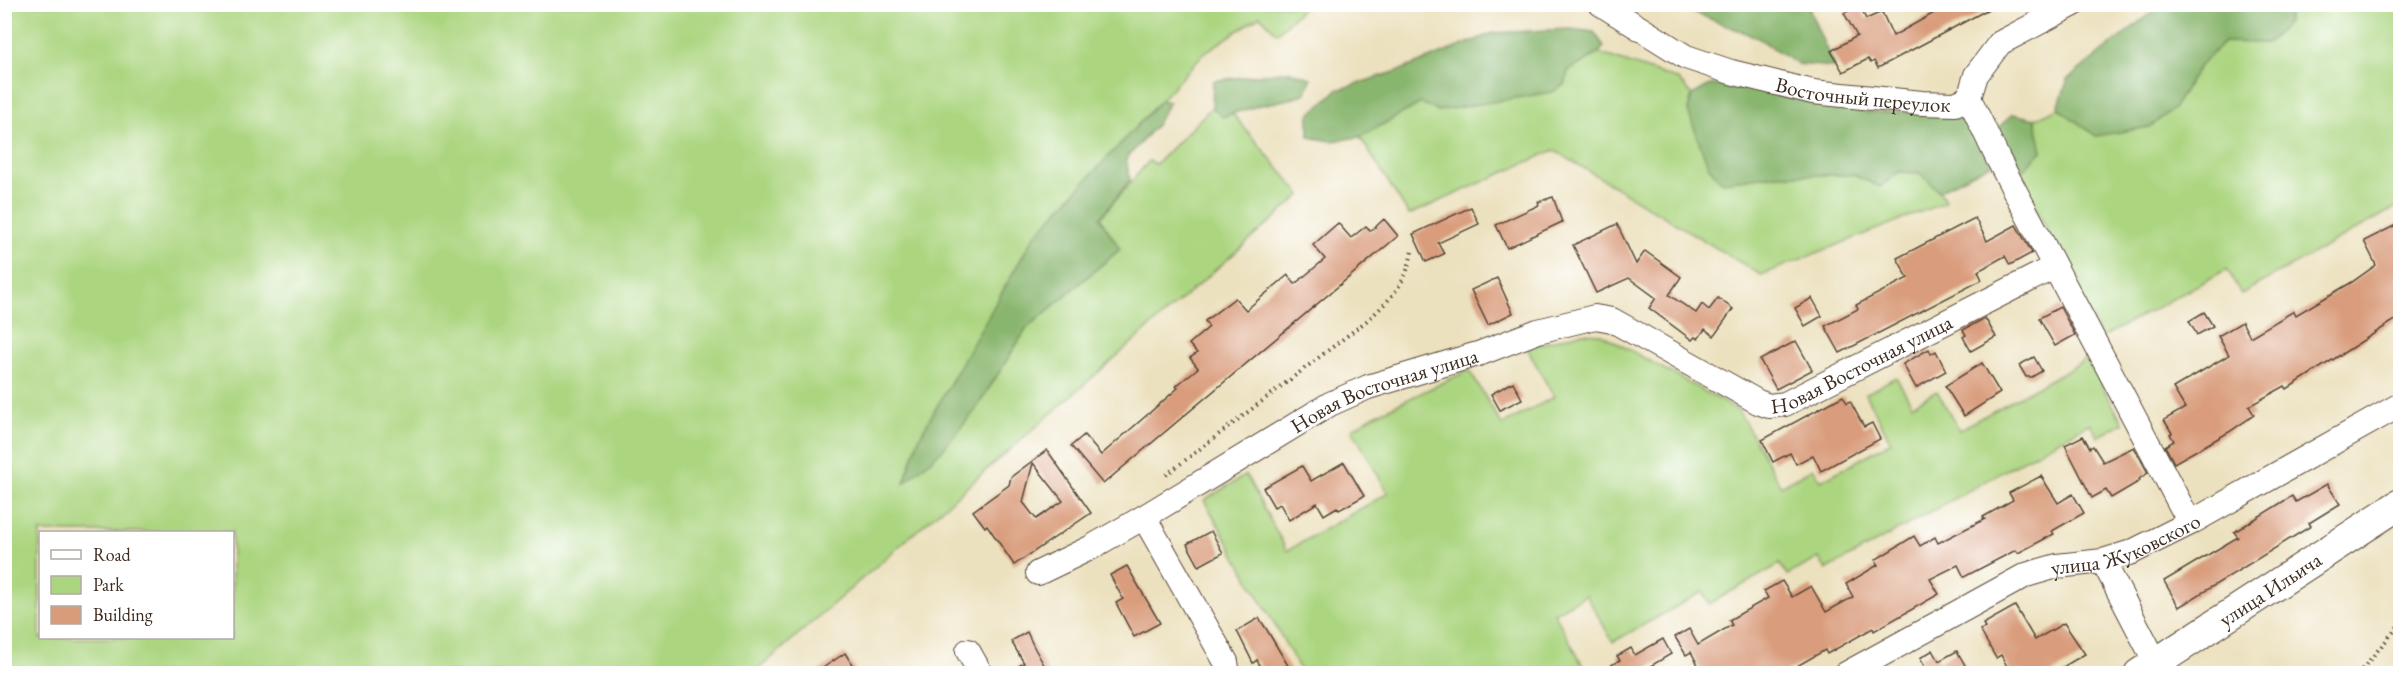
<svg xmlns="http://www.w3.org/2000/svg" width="2405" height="678" font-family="'EB Garamond',serif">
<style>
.green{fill:#acd580;stroke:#74804f;stroke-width:1.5;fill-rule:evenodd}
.forest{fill:#89b66e;stroke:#627046;stroke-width:1.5}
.building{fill:#d99c7b;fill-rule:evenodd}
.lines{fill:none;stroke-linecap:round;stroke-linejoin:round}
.minor-casing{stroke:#564536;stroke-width:26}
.major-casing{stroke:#564536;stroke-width:32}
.path{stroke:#564536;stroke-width:4;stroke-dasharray:1.5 4.5;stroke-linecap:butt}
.minor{stroke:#fff;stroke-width:24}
.major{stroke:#fff;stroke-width:30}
.labels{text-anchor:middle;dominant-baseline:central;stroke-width:4.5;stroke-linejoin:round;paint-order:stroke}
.street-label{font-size:21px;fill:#3b2a1e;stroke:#fff}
</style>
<rect width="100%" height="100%" fill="#fff"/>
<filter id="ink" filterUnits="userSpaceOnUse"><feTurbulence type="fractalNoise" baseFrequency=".0167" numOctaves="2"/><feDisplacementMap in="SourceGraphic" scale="12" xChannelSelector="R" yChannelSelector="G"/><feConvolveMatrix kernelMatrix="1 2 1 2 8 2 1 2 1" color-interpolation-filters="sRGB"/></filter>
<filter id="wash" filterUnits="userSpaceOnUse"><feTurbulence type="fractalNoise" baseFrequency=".008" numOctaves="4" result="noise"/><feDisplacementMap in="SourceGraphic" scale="24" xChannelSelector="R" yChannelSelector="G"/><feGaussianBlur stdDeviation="1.35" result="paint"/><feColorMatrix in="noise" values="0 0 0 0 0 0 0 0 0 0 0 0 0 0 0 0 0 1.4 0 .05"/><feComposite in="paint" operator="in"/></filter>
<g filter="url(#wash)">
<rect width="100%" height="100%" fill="#ece1be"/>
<g class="green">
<path d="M 4,5 L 1306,5 L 1277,33 L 1260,16 L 1204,53 L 1035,236 L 919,438 L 905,482 L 941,451 L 974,412 L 1027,328 L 1120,249 L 1100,218 L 1149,161 L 1156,164 L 1212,107 L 1222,116 L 1232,113 L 1301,195 L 754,673 L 5,673 ZM 40,532 L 232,532 L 232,638 L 40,638 Z"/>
<path d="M 2290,5 L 2400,5 L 2400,205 L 2241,294 L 2227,269 L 2101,338 L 2019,173 L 2042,151 L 2035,119 L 2058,108 L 2096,136 L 2173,109 L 2198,68 L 2224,42 L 2268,43 L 2288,22 Z"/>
<path d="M 1599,53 L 1679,80 L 1692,95 L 1688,111 L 1722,182 L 1777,175 L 1854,175 L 1880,187 L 1899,172 L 1920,173 L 1939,191 L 1946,202 L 1761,275 L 1554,150 L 1409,215 L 1360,137 L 1421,103 L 1565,85 L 1568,71 Z"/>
<path d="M 1580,333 L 1601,334 L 1738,410 L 1781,486 L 1813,468 L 1821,481 L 1891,442 L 1865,394 L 1896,377 L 1912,405 L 1937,391 L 1959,430 L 2087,359 L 2123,423 L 2098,437 L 2090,423 L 1826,570 L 1819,558 L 1787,575 L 1780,564 L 1709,604 L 1702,592 L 1613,642 L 1586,595 L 1554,613 L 1585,669 L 1576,673 L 1302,673 L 1204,500 L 1246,475 L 1287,551 L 1388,493 L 1352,429 L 1373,416 L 1469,370 L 1502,425 L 1554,397 L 1527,348 Z"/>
</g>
<g class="forest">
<path d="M 2162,4 L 2290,5 L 2288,22 L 2268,43 L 2224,42 L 2198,68 L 2173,109 L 2150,127 L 2096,136 L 2058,108 L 2068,79 Z"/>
<path d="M 1684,5 L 1816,5 L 1809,9 L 1834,67 L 1797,64 L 1758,38 L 1685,9 Z"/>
<path d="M 1570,29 L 1594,32 L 1604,46 L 1599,53 L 1568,71 L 1565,85 L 1552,92 L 1438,111 L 1421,103 L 1360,137 L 1332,141 L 1309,137 L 1309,115 L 1337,90 L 1401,70 L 1493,33 Z"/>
<path d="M 1288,71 L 1311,78 L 1306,93 L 1294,98 L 1257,106 L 1222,117 L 1212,107 L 1213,81 Z"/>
<path d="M 1710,85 L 1738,86 L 1869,113 L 1935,112 L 1967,115 L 1991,164 L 1939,191 L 1920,173 L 1899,172 L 1880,187 L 1854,175 L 1777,175 L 1722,182 L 1708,166 L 1688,111 L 1692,95 Z"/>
<path d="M 1161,100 L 1169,102 L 1156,125 L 1126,159 L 1130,180 L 1100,218 L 1120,249 L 1027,328 L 974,412 L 941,451 L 904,483 L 919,438 L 1034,236 Z"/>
<path d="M 2013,114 L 2035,119 L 2042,151 L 2019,173 L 1998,128 Z"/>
</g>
<g id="blocks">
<g class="building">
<path d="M 1950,4 L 1998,4 L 1878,68 L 1874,61 L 1871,63 L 1868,59 L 1843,72 L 1831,51 L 1857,36 L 1844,13 L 1859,5 L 1866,19 L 1882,12 L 1893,36 Z"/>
<path d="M 1553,197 L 1562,222 L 1507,248 L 1496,225 L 1539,205 L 1538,202 Z"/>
<path d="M 1471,207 L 1479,224 L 1438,243 L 1444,254 L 1426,262 L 1413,234 Z"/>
<path d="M 1975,218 L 1987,241 L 2016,225 L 2032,253 L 2010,265 L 2005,256 L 1978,271 L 1982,280 L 1840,353 L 1825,326 L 1858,309 L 1856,305 L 1908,278 L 1897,258 Z"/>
<path d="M 1384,219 L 1398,236 L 1103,484 L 1071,446 L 1084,435 L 1101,455 L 1178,388 L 1176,386 L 1198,368 L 1190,358 L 1197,353 L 1189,344 L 1209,327 L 1205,321 L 1235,298 L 1246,310 L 1288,275 L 1295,284 L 1325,259 L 1313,245 L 1338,223 L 1351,238 L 1366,226 L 1371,231 Z"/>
<path d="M 2400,223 L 2400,317 L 2287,389 L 2285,386 L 2249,406 L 2254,415 L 2229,432 L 2174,463 L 2165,446 L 2174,441 L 2170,434 L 2172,433 L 2164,420 L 2185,408 L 2173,388 L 2229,355 L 2218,336 L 2242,322 L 2250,337 L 2294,311 L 2296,315 L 2352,282 L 2376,265 L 2364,241 Z"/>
<path d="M 1617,224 L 1636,264 L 1645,251 L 1681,277 L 1669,295 L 1696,313 L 1702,304 L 1709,310 L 1718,298 L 1733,309 L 1714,336 L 1705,329 L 1698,339 L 1695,337 L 1692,340 L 1649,308 L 1656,298 L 1629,278 L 1596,293 L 1573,245 Z"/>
<path d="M 1497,278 L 1513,313 L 1488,325 L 1471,290 Z"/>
<path d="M 1812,298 L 1822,316 L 1805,326 L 1795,308 Z"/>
<path d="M 2060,307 L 2075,335 L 2055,346 L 2039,318 Z"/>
<path d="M 2204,312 L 2213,326 L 2197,335 L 2189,321 Z"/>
<path d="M 1985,318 L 1996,337 L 1971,351 L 1963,337 L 1966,335 L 1963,330 Z"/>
<path d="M 1796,341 L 1812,370 L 1776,389 L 1760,360 Z"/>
<path d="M 1929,349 L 1931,354 L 1936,351 L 1946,371 L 1916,388 L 1903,364 Z"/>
<path d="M 2034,357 L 2042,371 L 2032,377 L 2026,377 L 2019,365 Z"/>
<path d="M 1982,363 L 2000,393 L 1964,416 L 1945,386 Z"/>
<path d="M 1513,382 L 1522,399 L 1500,410 L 1491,394 Z"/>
<path d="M 1843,396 L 1847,403 L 1850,401 L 1864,427 L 1872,423 L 1880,439 L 1821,471 L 1813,455 L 1796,464 L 1790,453 L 1773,462 L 1762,440 Z"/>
<path d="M 2083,436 L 2090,448 L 2093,446 L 2103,462 L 2134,447 L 2148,473 L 2139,479 L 2140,481 L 2111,498 L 2106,490 L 2092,498 L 2065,445 Z"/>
<path d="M 1047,450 L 1091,513 L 1014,565 L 987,525 L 985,527 L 973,511 L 1009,485 L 1011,477 ZM 1033,463 L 1063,501 L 1036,519 L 1023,502 Z"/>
<path d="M 1344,462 L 1364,496 L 1339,510 L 1337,507 L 1324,515 L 1317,503 L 1289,520 L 1280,504 L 1274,507 L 1263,488 L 1302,466 L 1311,481 Z"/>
<path d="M 2041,476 L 2058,503 L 2073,494 L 2084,513 L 2052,531 L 2054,534 L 2018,553 L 2016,550 L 1964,577 L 1958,565 L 1930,579 L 1939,594 L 1874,631 L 1873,628 L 1827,654 L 1825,650 L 1783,674 L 1703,674 L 1691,652 L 1686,655 L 1675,637 L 1689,629 L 1698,645 L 1732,625 L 1729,620 L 1768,598 L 1764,591 L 1782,581 L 1792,597 L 1811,586 L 1826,612 L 1853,597 L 1846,584 L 1878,565 L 1875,560 L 1914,536 L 1920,546 L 1935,537 L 1938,543 L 1985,519 L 1983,517 L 2013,500 L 2009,493 Z"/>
<path d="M 2327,484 L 2340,504 L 2309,523 L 2311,526 L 2179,607 L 2164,581 L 2238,537 L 2234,532 L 2292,496 L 2296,502 Z"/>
<path d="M 1211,531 L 1223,553 L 1199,566 L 1187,544 Z"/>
<path d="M 1127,566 L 1160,623 L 1134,637 L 1116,603 L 1123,599 L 1110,575 Z"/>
<path d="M 2015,606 L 2035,640 L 2064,623 L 2085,654 L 2051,674 L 2011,674 L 2001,655 L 1996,658 L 1980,630 L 1985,628 L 1983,624 Z"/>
<path d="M 1259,618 L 1267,630 L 1293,674 L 1264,674 L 1257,660 L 1253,663 L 1237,631 Z"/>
<path d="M 1027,632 L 1034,647 L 1049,674 L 1005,674 L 1024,663 L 1011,641 Z"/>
<path d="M 1663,639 L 1671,654 L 1637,674 L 1596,674 L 1620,660 L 1617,656 L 1631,648 L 1635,655 Z"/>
<path d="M 1933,650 L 1939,661 L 1957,651 L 1970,674 L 1918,674 L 1926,669 L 1920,658 Z"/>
<path d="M 845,653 L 858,674 L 814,674 Z"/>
</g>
</g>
</g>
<g filter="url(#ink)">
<use href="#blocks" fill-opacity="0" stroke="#564536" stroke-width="1.5"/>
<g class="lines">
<defs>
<g id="minor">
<path id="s1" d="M 1601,4 L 1686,57 L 1731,72 L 1813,92 L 1922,103 L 1955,104 L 1969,98 L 1976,75 L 2000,43 L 2074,4"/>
<path d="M 1969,98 L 1998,159 L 2190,523"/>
<path d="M 2103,561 L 2156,663"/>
<path d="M 1038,573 L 1090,548 L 1144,517"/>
<path d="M 968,651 L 981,674"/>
<path id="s2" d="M 1228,674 L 1226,662 L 1144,517 L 1330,404 L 1368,387 L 1481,353 L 1538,331 L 1595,317 L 1612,320 L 1758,402 L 1769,406 L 1785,404 L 2054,267"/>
<path id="s3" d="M 1846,674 L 2026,575 L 2057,566 L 2103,561 L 2132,552 L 2190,523 L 2400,405"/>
</g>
<g id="major">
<path id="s4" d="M 2139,674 L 2400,504"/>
</g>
</defs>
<use href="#minor" class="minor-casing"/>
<use href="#major" class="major-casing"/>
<g class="path">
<path d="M 1166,475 L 1369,319 C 1392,298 1407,282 1412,251"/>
<path d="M 2358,674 L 2400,624"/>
</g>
<use href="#minor" class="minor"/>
<use href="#major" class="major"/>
</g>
</g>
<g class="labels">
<g class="street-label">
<text stroke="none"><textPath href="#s1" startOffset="282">Восточный переулок</textPath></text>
<text stroke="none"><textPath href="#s2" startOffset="974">Новая Восточная улица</textPath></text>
<text stroke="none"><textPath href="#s2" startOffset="452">Новая Восточная улица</textPath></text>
<text stroke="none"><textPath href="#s3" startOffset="310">улица Жуковского</textPath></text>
<text stroke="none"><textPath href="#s4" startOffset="156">улица Ильича</textPath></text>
</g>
</g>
<rect width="2405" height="678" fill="none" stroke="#fff" stroke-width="24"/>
<rect x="39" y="531" width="195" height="108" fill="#ffffff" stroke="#b1aaa5" stroke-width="1.5"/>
<rect x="51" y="550" width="30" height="9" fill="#ffffff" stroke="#b1aaa5" stroke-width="1.5"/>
<text x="93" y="561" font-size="18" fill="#3b2a1e">Road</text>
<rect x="51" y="576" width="30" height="18" fill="#acd580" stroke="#b1aaa5" stroke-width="1.5"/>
<text x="93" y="591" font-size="18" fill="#3b2a1e">Park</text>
<rect x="51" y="606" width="30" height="18" fill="#d99c7b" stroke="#b1aaa5" stroke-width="1.5"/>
<text x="93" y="621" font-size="18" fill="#3b2a1e">Building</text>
</svg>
